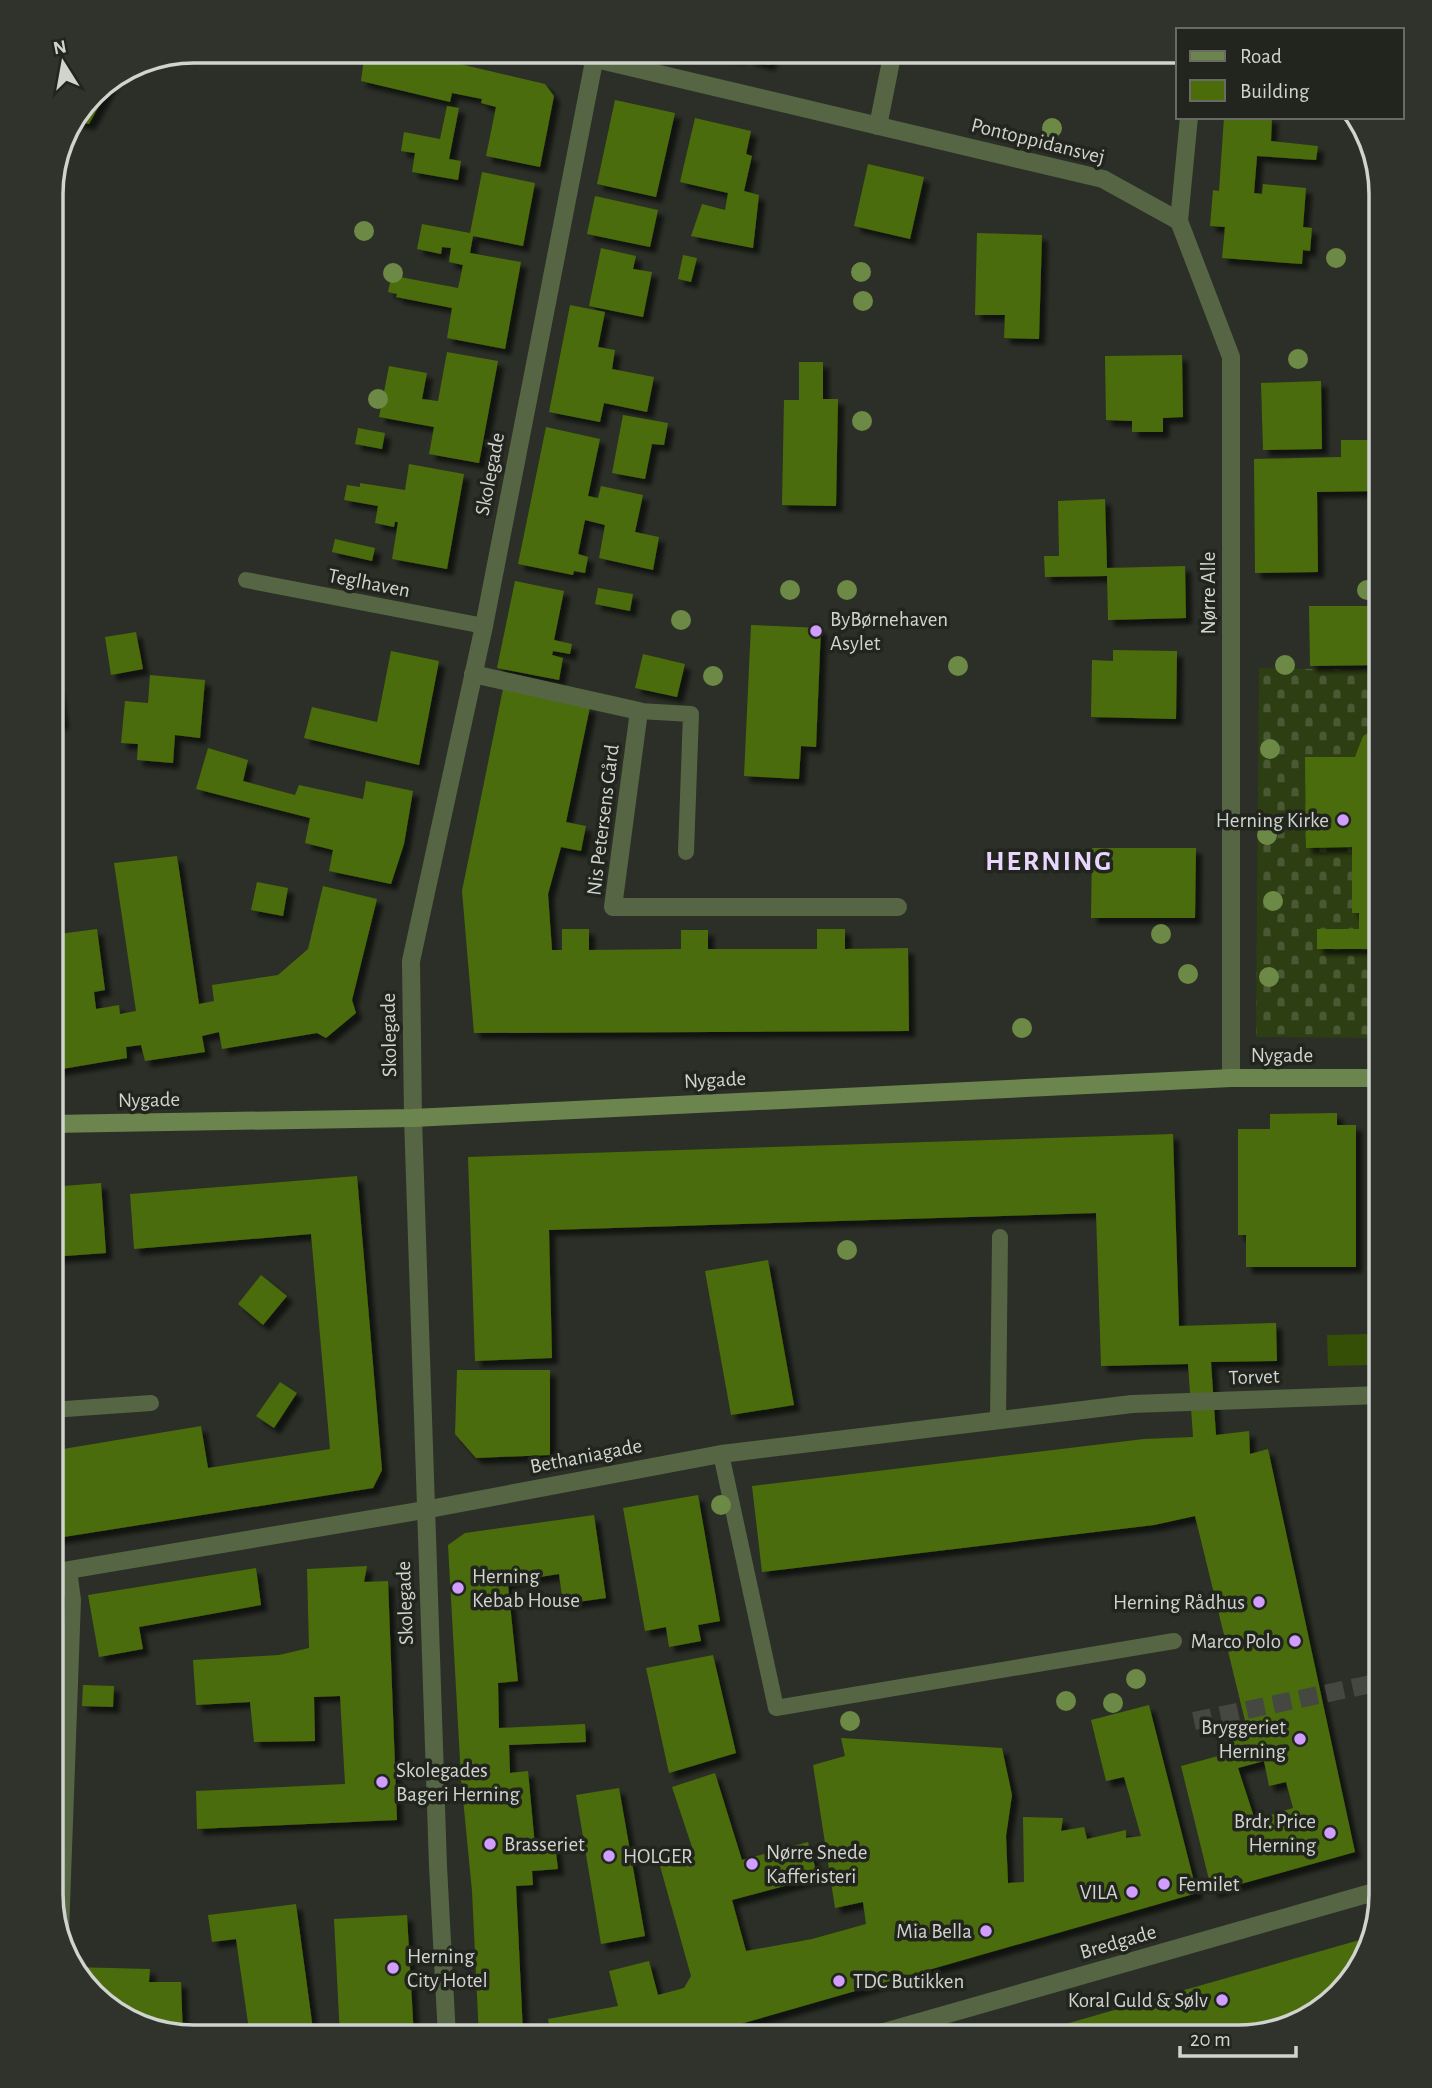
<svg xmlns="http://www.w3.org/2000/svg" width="1432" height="2088" font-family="'Alegreya Sans',sans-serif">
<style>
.cemetery{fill:url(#cemetery-stones)}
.water{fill:#364f07}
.building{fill:#4b6c09;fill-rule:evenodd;filter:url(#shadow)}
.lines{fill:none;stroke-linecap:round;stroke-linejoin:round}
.pedestrian-tunnel{stroke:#444840;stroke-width:18;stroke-dasharray:18 9;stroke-linecap:butt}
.service{stroke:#566543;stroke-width:16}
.pedestrian{stroke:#566543;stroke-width:18}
.minor{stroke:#566543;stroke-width:18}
.secondary{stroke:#6c844d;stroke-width:18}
.tree{fill:#6d8946}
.poi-dot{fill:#d19dfe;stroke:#21251e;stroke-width:2.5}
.labels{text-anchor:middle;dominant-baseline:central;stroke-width:7;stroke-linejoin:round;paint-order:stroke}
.street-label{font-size:21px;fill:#d0d3ce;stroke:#21251e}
.poi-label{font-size:21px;fill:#d0d3ce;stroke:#21251e;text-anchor:start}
.district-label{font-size:28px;font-weight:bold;letter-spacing:2px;fill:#ead5fe;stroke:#21251e}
.rim{fill:none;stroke:#d0d3ce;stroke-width:3.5}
</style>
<defs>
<pattern id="cemetery-stones" width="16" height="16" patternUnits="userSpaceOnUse" patternTransform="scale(1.75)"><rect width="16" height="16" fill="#2d3e12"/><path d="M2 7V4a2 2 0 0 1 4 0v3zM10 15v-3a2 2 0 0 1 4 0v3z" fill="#4a5933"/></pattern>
<filter id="shadow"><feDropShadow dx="6" dy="6" stdDeviation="2" flood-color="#0009"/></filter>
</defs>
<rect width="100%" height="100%" fill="#2b2f27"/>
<path class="cemetery" d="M 1259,668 L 1381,670 L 1381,1038 L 1256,1037 Z"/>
<path class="water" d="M 1369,1334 L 1370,1365 L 1328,1366 L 1327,1335 Z"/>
<g class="building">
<path d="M 365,51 L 404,51 L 545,84 L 554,96 L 540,167 L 486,156 L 496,107 L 481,103 L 482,99 L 452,93 L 450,102 L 361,81 Z"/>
<path d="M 710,51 L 740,51 L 738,59 Z"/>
<path d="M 750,51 L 773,51 L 769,65 L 748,59 Z"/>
<path d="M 115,77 L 89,124 L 74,121 L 93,92 Z"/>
<path d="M 615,100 L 675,113 L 656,197 L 597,184 Z"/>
<path d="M 447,106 L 459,108 L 449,159 L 461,161 L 458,180 L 412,172 L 415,153 L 401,151 L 404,132 L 440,139 Z"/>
<path d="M 1224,117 L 1272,117 L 1271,141 L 1318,146 L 1316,160 L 1257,156 L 1254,193 L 1262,194 L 1263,184 L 1306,188 L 1303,227 L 1312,228 L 1310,251 L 1303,250 L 1302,264 L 1222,258 L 1225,227 L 1210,226 L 1213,190 L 1219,191 Z"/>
<path d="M 695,118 L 751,131 L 746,154 L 752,156 L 744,191 L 759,195 L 753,248 L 691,236 L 702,204 L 725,210 L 728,193 L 680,182 Z"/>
<path d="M 868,164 L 924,177 L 910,239 L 854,226 Z"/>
<path d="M 482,172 L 535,183 L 523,246 L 473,236 L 470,253 L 521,262 L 505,349 L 447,338 L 452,308 L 396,297 L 397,294 L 388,292 L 391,278 L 400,277 L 458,288 L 463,265 L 449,262 L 451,248 L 442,247 L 441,254 L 417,249 L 422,224 L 470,233 Z"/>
<path d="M 595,196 L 658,210 L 650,247 L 587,234 Z"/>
<path d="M 977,233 L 1042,235 L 1039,339 L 1004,338 L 1005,315 L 975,315 Z"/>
<path d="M 601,248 L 636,256 L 633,269 L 652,272 L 643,317 L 589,306 Z"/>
<path d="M 683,255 L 697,258 L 691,282 L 678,279 Z"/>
<path d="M 570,305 L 605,312 L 598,347 L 615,350 L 612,369 L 654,377 L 647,412 L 604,403 L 600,422 L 549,412 Z"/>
<path d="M 447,352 L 498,361 L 479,463 L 429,454 L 434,427 L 379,417 L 389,366 L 427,373 L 422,399 L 438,401 Z"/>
<path d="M 1182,355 L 1183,417 L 1163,418 L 1163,432 L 1132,432 L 1132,421 L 1106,420 L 1105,356 Z"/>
<path d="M 799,362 L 823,362 L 823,399 L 838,399 L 836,506 L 782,505 L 784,400 L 799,400 Z"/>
<path d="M 1321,381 L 1322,449 L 1263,450 L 1261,383 Z"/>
<path d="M 623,415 L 668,423 L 664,445 L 652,444 L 645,479 L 612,473 Z"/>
<path d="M 546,427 L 600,439 L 588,496 L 598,498 L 601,486 L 643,495 L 635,532 L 659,537 L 653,570 L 599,558 L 605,525 L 585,520 L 578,554 L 588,557 L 585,573 L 574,571 L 573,575 L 518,564 Z"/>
<path d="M 358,428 L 385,433 L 382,449 L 355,444 Z"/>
<path d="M 1341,440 L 1381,440 L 1381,491 L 1317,492 L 1318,572 L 1255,573 L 1254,459 L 1341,457 Z"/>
<path d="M 409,464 L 464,474 L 447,569 L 392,559 L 398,522 L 395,522 L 394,527 L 375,523 L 378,506 L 344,500 L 347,485 L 360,487 L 360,483 L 405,490 Z"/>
<path d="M 1105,499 L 1107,568 L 1185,566 L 1186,618 L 1108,620 L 1107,576 L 1045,577 L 1044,556 L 1059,556 L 1058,501 Z"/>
<path d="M 335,539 L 375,548 L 372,561 L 332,552 Z"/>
<path d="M 515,581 L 564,591 L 554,640 L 572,644 L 570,654 L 553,651 L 552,655 L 563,658 L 559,680 L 497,668 Z"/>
<path d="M 598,588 L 633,594 L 630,611 L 595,604 Z"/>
<path d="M 1309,606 L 1381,606 L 1381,665 L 1310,666 Z"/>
<path d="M 751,625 L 821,628 L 816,747 L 801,746 L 799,779 L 744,776 Z"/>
<path d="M 136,632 L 143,669 L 111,675 L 105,637 Z"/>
<path d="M 1113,650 L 1177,651 L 1176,719 L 1091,717 L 1092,660 L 1113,661 Z"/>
<path d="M 391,651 L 439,661 L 419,765 L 304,738 L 312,707 L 377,722 Z"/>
<path d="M 643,654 L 685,664 L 677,697 L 635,688 Z"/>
<path d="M 54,667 L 63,723 L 51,725 L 51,668 Z"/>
<path d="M 150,675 L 205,680 L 200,738 L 175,735 L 173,763 L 137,760 L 138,744 L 121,743 L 125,701 L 148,703 Z"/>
<path d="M 503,689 L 590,707 L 566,822 L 586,826 L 581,851 L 561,847 L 548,894 L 552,950 L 562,950 L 562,929 L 589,929 L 589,950 L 681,949 L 681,930 L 708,930 L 708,949 L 817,949 L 817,929 L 845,929 L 845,949 L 908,948 L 909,1031 L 474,1033 L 462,891 Z"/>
<path d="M 1381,725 L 1381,949 L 1317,949 L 1317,929 L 1359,929 L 1359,913 L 1352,913 L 1352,847 L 1306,848 L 1305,757 L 1355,757 L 1363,736 Z"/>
<path d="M 208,748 L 248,760 L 243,781 L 295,795 L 299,785 L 363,799 L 366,781 L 413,791 L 404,844 L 391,884 L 329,871 L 333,850 L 305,843 L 310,818 L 196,789 Z"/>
<path d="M 1092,848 L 1196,848 L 1195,918 L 1091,918 Z"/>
<path d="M 177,856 L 199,1004 L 214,1001 L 212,985 L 278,975 L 308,949 L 323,886 L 377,899 L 352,1000 L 356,1013 L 326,1038 L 317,1033 L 222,1049 L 219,1032 L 202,1036 L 205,1052 L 145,1061 L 141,1045 L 126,1047 L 127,1058 L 56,1070 L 51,1050 L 51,935 L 97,929 L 105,990 L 94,992 L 96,1009 L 119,1005 L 120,1014 L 136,1011 L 114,863 Z"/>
<path d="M 257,882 L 288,888 L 283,916 L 251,910 Z"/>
<path d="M 1337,1113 L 1337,1125 L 1356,1125 L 1356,1267 L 1246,1267 L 1246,1235 L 1238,1235 L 1238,1129 L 1270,1129 L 1270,1114 Z"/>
<path d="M 1173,1134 L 1179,1326 L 1276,1323 L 1277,1361 L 1211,1362 L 1216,1435 L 1249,1431 L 1250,1454 L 1268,1449 L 1355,1852 L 1212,1892 L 1181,1766 L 1233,1752 L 1227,1734 L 1247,1729 L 1195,1516 L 1154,1525 L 762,1572 L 752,1486 L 1144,1439 L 1193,1437 L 1188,1364 L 1101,1366 L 1096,1213 L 549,1230 L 552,1358 L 475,1361 L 468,1157 ZM 1264,1761 L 1269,1786 L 1286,1782 L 1293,1808 L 1255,1820 L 1238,1768 Z"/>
<path d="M 357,1176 L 382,1470 L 373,1488 L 51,1539 L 51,1451 L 201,1426 L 208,1468 L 330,1449 L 311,1234 L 134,1249 L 130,1194 Z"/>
<path d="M 101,1183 L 106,1253 L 51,1257 L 51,1187 Z"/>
<path d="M 768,1260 L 794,1405 L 731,1415 L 705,1271 Z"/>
<path d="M 261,1275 L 287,1296 L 263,1325 L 238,1304 Z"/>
<path d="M 457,1370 L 550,1370 L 550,1455 L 476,1458 L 455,1434 Z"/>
<path d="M 280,1382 L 297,1393 L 274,1428 L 256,1416 Z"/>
<path d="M 698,1495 L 720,1621 L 698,1625 L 701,1641 L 669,1647 L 666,1627 L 645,1631 L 623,1508 Z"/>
<path d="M 594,1515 L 606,1598 L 563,1604 L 559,1574 L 514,1581 L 508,1585 L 518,1681 L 498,1683 L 499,1728 L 585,1724 L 586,1742 L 509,1745 L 510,1773 L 528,1771 L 535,1846 L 555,1844 L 558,1869 L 532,1871 L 533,1885 L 516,1886 L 523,2033 L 549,2026 L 548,2019 L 618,2006 L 609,1971 L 649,1961 L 658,1995 L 684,1988 L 691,1976 L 660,1866 L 695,1856 L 672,1787 L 715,1773 L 742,1860 L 808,1842 L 818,1877 L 732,1900 L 746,1951 L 812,1939 L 866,1924 L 863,1902 L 835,1908 L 813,1765 L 845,1756 L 841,1738 L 1002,1748 L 1012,1795 L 1006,1836 L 1008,1883 L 1024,1882 L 1023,1817 L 1063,1818 L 1061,1831 L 1084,1827 L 1087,1839 L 1126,1830 L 1126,1838 L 1141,1836 L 1124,1777 L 1106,1781 L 1091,1720 L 1149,1705 L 1197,1893 L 695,2037 L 479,2037 L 472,1891 L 461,1778 L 448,1545 L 465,1533 Z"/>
<path d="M 367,1566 L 364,1582 L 388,1581 L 397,1820 L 197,1829 L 196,1791 L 345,1784 L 340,1696 L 314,1697 L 315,1741 L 254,1742 L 250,1702 L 196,1705 L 193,1660 L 279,1655 L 309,1648 L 307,1569 Z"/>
<path d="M 256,1568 L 261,1605 L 139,1627 L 143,1649 L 99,1657 L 88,1595 Z"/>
<path d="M 713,1655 L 736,1753 L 669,1773 L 646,1668 Z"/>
<path d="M 83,1685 L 114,1686 L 113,1707 L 82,1706 Z"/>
<path d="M 619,1788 L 645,1936 L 601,1944 L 576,1795 Z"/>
<path d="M 296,1904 L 314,2037 L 250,2037 L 236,1939 L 212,1942 L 208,1915 Z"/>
<path d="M 407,1915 L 414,2037 L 340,2037 L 334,1919 Z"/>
<path d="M 1370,1937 L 1362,1966 L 1309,2018 L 1239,2037 L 1020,2037 Z"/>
<path d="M 71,1967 L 150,1969 L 149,1982 L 181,1982 L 183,2037 L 122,2018 Z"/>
</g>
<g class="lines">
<path class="pedestrian-tunnel" d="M 1194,1721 L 1381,1682"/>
<g class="service">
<path d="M 246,580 L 484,626"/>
<path d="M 639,711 L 691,714 L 686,852"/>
<path d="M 51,1410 L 151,1403"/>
<path d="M 998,1420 L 1000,1237"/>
<path d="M 721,1454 L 776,1708 L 1174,1641"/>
<path d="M 61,1932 L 73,1600 L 69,1570"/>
</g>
<g class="pedestrian">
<path d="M 1132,1404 L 1381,1395"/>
<path d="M 1381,1615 L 1378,1395 L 1381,1251"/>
<path d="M 438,1866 L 447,2037"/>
<path d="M 867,2037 L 1381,1890"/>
</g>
<g class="minor">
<path d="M 562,51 L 1103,179 L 1179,221"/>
<path d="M 1189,117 L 1179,221 L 1231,357 L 1231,1078"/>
<path d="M 878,126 L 893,51"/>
<path d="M 473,674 L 639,711 L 613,907 L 898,907"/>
<path d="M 51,1573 L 424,1510 L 721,1454 L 1132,1404"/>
<path d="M 438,1866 L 413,1118 L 411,961 L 484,626 L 596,51"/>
<path d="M 878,2034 L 878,2037"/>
</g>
<path class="secondary" d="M 51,1124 L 413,1118 L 1231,1078 L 1381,1078"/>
</g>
<g class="tree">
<circle cx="1052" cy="128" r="10"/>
<circle cx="364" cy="231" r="10"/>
<circle cx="1336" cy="258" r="10"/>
<circle cx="861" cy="272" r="10"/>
<circle cx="393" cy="273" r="10"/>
<circle cx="863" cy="301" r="10"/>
<circle cx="1298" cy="359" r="10"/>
<circle cx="378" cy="399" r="10"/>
<circle cx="862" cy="421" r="10"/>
<circle cx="790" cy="590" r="10"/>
<circle cx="847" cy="590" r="10"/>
<circle cx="1367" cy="590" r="10"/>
<circle cx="681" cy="620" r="10"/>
<circle cx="1285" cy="665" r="10"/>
<circle cx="958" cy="666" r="10"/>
<circle cx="713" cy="676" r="10"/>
<circle cx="1270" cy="749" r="10"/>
<circle cx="1267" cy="835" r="10"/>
<circle cx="1273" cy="901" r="10"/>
<circle cx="1161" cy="934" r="10"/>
<circle cx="1188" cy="974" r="10"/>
<circle cx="1269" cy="977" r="10"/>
<circle cx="1022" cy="1028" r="10"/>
<circle cx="847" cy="1250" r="10"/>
<circle cx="721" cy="1505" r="10"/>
<circle cx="1136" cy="1679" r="10"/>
<circle cx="1066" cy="1701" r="10"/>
<circle cx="1113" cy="1703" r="10"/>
<circle cx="850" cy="1721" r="10"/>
</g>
<g class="poi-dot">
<circle cx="816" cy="631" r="7"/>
<circle cx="1343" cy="820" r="7"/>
<circle cx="458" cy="1588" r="7"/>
<circle cx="1259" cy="1602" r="7"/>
<circle cx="1295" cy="1641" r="7"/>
<circle cx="1300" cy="1739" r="7"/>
<circle cx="382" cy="1782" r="7"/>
<circle cx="1330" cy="1833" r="7"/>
<circle cx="490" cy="1844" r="7"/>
<circle cx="609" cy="1856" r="7"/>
<circle cx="752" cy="1864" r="7"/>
<circle cx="1164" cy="1884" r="7"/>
<circle cx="1132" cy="1892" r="7"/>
<circle cx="986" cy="1931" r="7"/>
<circle cx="393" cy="1968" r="7"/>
<circle cx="839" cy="1981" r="7"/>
<circle cx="1222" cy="2000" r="7"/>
</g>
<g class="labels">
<g class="street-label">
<text transform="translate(1038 141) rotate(14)">Pontoppidansvej</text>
<text transform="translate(490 474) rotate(-79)">Skolegade</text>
<text transform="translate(369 583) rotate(11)">Teglhaven</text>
<text transform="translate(1208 593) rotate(-90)">Nørre Alle</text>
<text transform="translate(603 820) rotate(-83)">Nis Petersens Gård</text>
<text transform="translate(389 1035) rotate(-91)">Skolegade</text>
<text x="1282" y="1055">Nygade</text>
<text transform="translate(715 1080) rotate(-3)">Nygade</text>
<text transform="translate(149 1100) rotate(-1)">Nygade</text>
<text transform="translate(1254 1377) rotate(-2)">Torvet</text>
<text transform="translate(586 1456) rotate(-11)">Bethaniagade</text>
<text transform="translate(405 1603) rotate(-92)">Skolegade</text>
<text transform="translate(1118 1942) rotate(-16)">Bredgade</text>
</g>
<g class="poi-label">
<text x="830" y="619">ByBørnehaven<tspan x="830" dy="24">Asylet</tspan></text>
<text x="1329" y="820" text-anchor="end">Herning Kirke</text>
<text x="472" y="1576">Herning<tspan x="472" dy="24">Kebab House</tspan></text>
<text x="1245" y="1602" text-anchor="end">Herning Rådhus</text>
<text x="1281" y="1641" text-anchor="end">Marco Polo</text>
<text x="1286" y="1727" text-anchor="end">Bryggeriet<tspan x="1286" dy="24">Herning</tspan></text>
<text x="396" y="1770">Skolegades<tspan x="396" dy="24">Bageri Herning</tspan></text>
<text x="1316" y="1821" text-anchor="end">Brdr. Price<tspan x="1316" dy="24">Herning</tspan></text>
<text x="504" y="1844">Brasseriet</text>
<text x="766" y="1852">Nørre Snede<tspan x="766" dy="24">Kafferisteri</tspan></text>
<text x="623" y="1856">HOLGER</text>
<text x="1178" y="1884">Femilet</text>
<text x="1118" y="1892" text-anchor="end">VILA</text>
<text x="972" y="1931" text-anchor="end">Mia Bella</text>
<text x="407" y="1956">Herning<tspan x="407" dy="24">City Hotel</tspan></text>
<text x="853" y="1981">TDC Butikken</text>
<text x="1208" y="2000" text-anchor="end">Koral Guld &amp; Sølv</text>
</g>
<g class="district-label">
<text x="1049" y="862">HERNING</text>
</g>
</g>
<path d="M0 0H1432V2088H0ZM194 63H1238A131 131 0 0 1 1369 194V1894A131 131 0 0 1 1238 2025H194A131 131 0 0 1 63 1894V194A131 131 0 0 1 194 63Z" fill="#2f332c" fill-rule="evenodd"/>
<path class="rim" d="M194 63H1238A131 131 0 0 1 1369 194V1894A131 131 0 0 1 1238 2025H194A131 131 0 0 1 63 1894V194A131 131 0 0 1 194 63Z"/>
<rect x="1176" y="28" width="228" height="91" fill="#21251e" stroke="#676b64" stroke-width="2"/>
<rect x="1190" y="51" width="35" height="10" fill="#6c844d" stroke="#676b64" stroke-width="2"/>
<text x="1240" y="63" font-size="21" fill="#d0d3ce">Road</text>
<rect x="1190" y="80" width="35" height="21" fill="#4b6c09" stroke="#676b64" stroke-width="2"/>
<text x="1240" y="98" font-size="21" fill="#d0d3ce">Building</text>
<g transform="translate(63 63) rotate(349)" stroke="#21251e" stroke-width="5" paint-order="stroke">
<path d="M0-5L12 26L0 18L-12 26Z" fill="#d0d3ce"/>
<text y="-10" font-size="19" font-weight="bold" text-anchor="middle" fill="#d0d3ce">N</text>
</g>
<path d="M1180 2046v10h116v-10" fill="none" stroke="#d0d3ce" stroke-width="3.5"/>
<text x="1190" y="2046" font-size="21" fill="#d0d3ce" stroke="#21251e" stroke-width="5" paint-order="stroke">20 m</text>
</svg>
